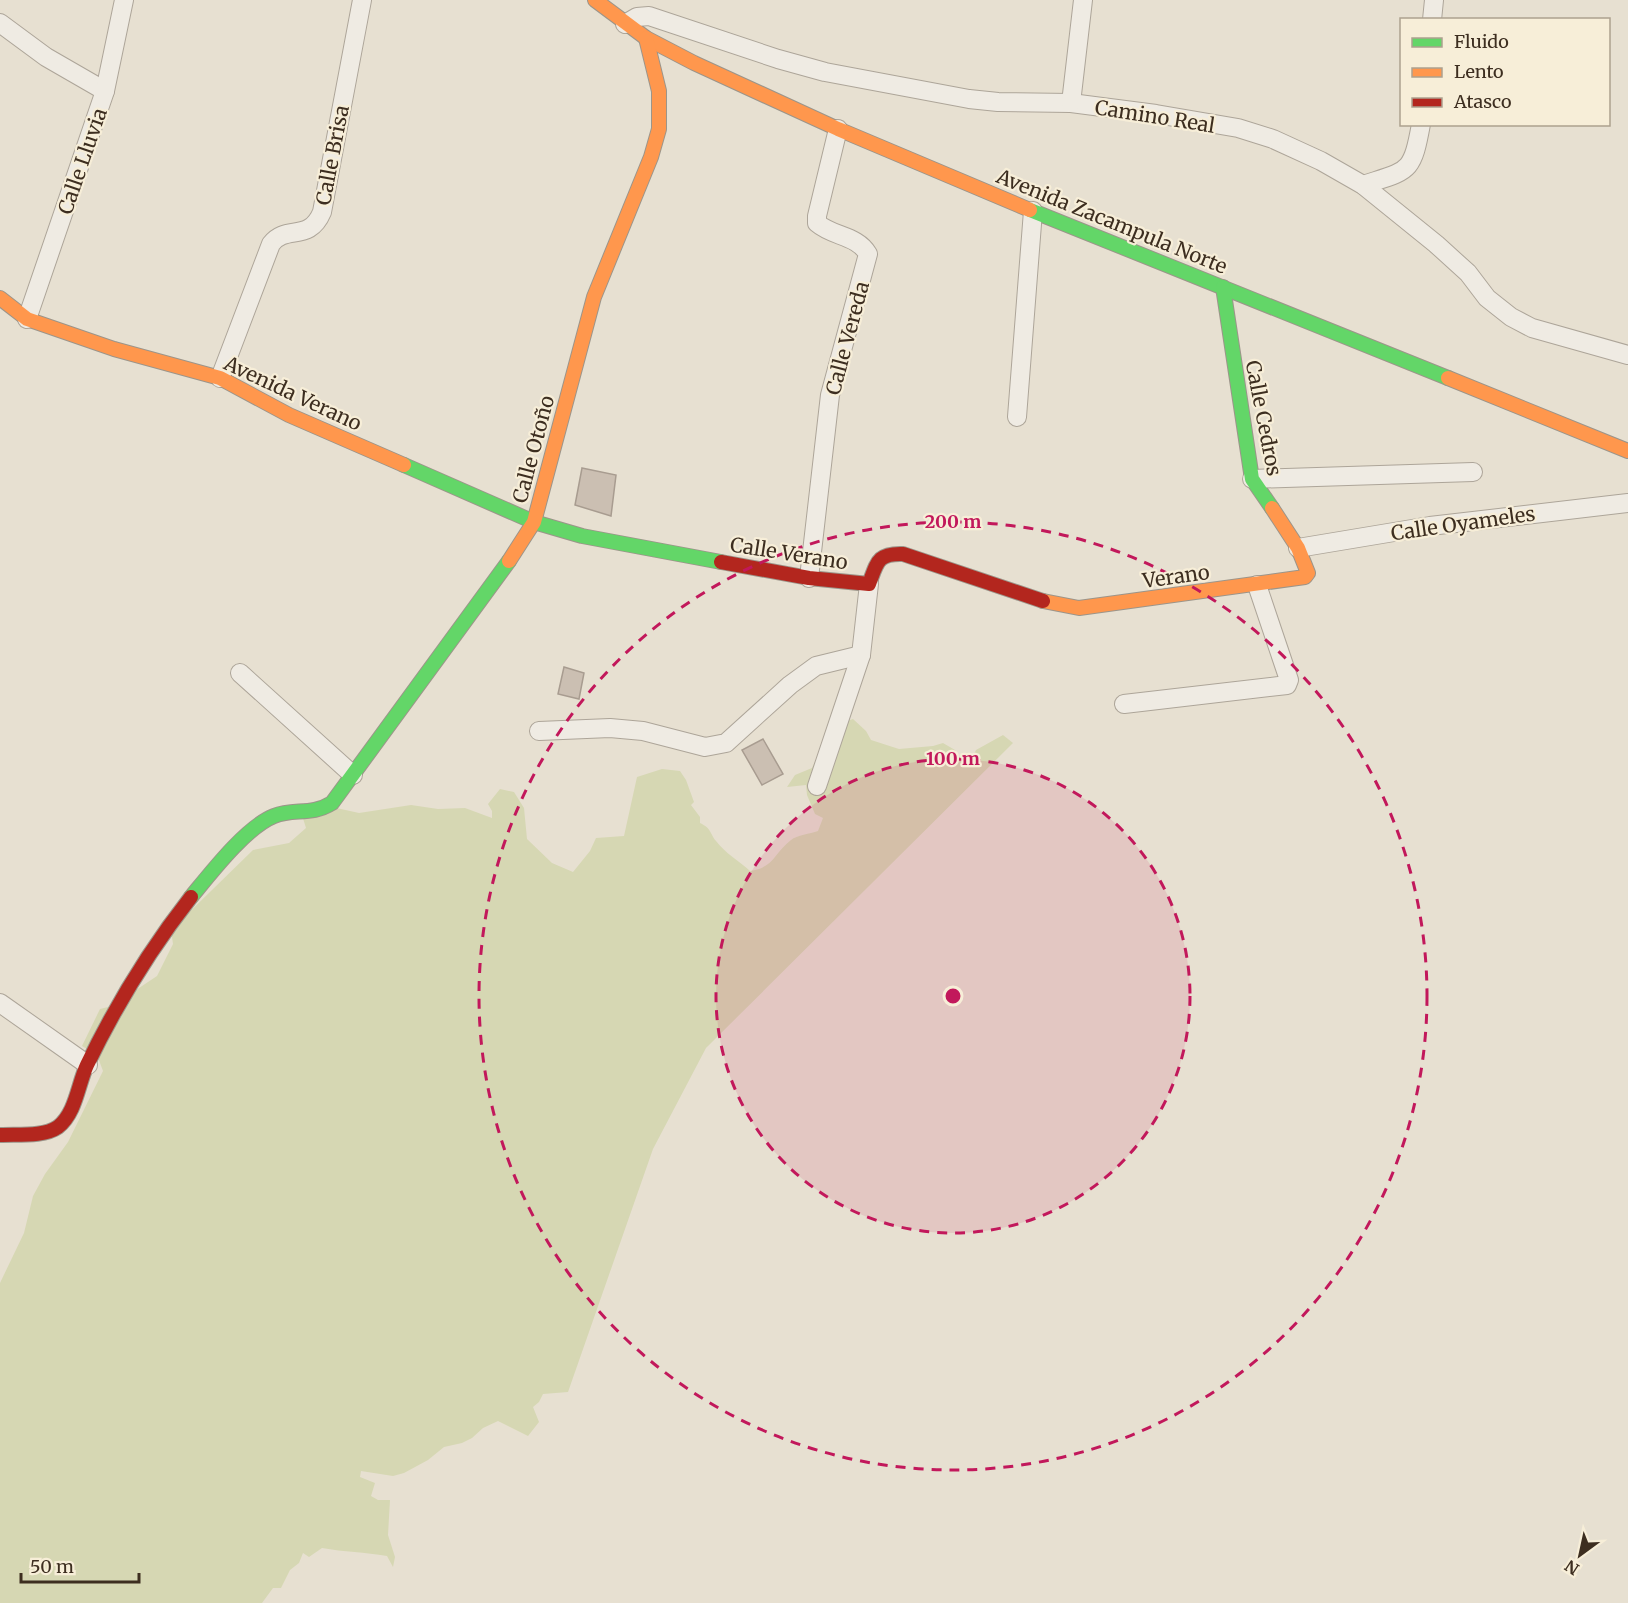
<svg xmlns="http://www.w3.org/2000/svg" width="1628" height="1603" font-family="Merriweather,serif">
<style>
.green{fill:#d6d7b3}
.building{fill:#cbbfb2;stroke:#a89c90;stroke-width:1.5}
.lines{fill:none;stroke-linecap:round;stroke-linejoin:round}
.street-casing{stroke:#ada599;stroke-width:20}
.fast-casing{stroke:#9c958a;stroke-width:16}
.slow-casing{stroke:#9c958a;stroke-width:16}
.jam-casing{stroke:#9c958a;stroke-width:16}
.street{stroke:#efebe3;stroke-width:18}
.fast{stroke:#63d668;stroke-width:14}
.slow{stroke:#ff974d;stroke-width:14}
.jam{stroke:#b3261e;stroke-width:14}
.ring{fill:none;stroke:#c2185b;stroke-width:3;stroke-dasharray:10 8}
.labels{text-anchor:middle;dominant-baseline:central;stroke-width:4.5;stroke-linejoin:round;paint-order:stroke}
.street-label{font-size:20px;fill:#3d2e20;stroke:#f7eed8}
.centre{fill:#c2185b;stroke:#f7eed8;stroke-width:3}
.ring-label{font-size:18px;text-anchor:middle;font-weight:bold;fill:#c2185b;stroke:#f7eed8;stroke-width:4.5;stroke-linejoin:round;paint-order:stroke}
</style>
<rect width="100%" height="100%" fill="#e7e0d1"/>
<path class="green" d="M 853,719 L 866,731 L 871,740 L 899,749 L 933,746 L 943,743 L 955,750 L 959,759 L 972,758 L 976,750 L 1003,735 L 1013,743 L 706,1048 L 653,1149 L 568,1392 L 543,1394 L 539,1402 L 533,1407 L 539,1422 L 528,1436 L 498,1421 L 483,1428 L 472,1438 L 462,1443 L 444,1447 L 428,1460 L 404,1473 L 393,1476 L 361,1471 L 360,1477 L 375,1483 L 371,1496 L 378,1500 L 390,1500 L 388,1535 L 395,1557 L 393,1567 L 387,1556 C 365,1552 344,1552 322,1548 L 309,1557 L 303,1553 L 299,1563 L 290,1570 L 281,1588 L 273,1588 L 262,1603 L 0,1603 L 0,1283 L 24,1233 L 33,1196 L 45,1174 L 68,1142 L 103,1071 L 97,1055 L 82,1046 L 100,1009 L 112,1006 L 157,976 L 173,944 L 171,930 L 253,850 L 289,843 L 306,828 L 301,812 L 332,807 L 359,813 L 411,805 L 438,809 L 465,808 L 492,818 L 492,811 L 488,804 L 500,789 L 514,792 L 524,808 L 527,839 L 552,863 L 573,872 L 590,851 L 596,838 L 624,836 L 637,777 L 662,769 L 680,771 L 686,780 L 694,802 L 691,805 L 700,817 L 700,823 C 712,829 709,832 716,841 C 725,853 739,861 750,871 C 774,868 774,853 791,840 C 797,835 810,834 818,831 L 823,818 L 815,814 L 807,795 L 806,785 L 787,787 L 795,775 L 812,768 L 832,726 Z"/>
<g class="building">
<path d="M 582,468 L 616,475 L 611,516 L 575,505 Z"/>
<path d="M 564,667 L 584,673 L 579,699 L 558,694 Z"/>
<path d="M 763,739 L 783,774 L 762,785 L 742,750 Z"/>
</g>
<g class="lines">
<defs>
<g id="street">
<path d="M 1432,20 L 1434,0"/>
<path d="M 0,23 L 46,57 L 105,91"/>
<path d="M 625,24 L 637,17 L 649,16 L 778,59 L 825,72 L 969,99 L 998,102 L 1071,103 L 1156,114 L 1238,128 L 1273,139 L 1321,161 L 1363,185 L 1436,244 L 1468,273 L 1487,298 L 1511,317 L 1532,328 L 1628,355"/>
<path d="M 1071,103 L 1083,0"/>
<path d="M 1363,185 C 1409,170 1412,174 1421,124"/>
<path d="M 27,319 L 105,91 L 124,0"/>
<path d="M 220,378 L 271,244 C 286,224 309,243 322,212 L 362,0"/>
<path d="M 1017,417 L 1033,211"/>
<path d="M 1252,479 L 1473,472"/>
<path d="M 1298,548 L 1430,526 L 1628,503"/>
<path d="M 809,578 L 830,395 L 868,254 C 857,235 833,237 817,223 L 817,216 L 838,129"/>
<path d="M 240,673 L 353,775"/>
<path d="M 1124,704 L 1287,685 L 1289,680 L 1257,585"/>
<path d="M 539,731 L 610,728 L 643,731 L 705,747 L 726,743 L 790,685 L 816,666 L 861,655"/>
<path d="M 817,786 L 861,655 L 869,584"/>
<path d="M 0,1003 L 88,1065"/>
</g>
<g id="fast">
<path d="M 1030,210 L 1448,378"/>
<path d="M 1223,287 L 1252,479 L 1272,508"/>
<path d="M 404,465 L 534,522 L 582,536 L 721,562"/>
<path d="M 191,897 C 210,874 246,827 274,816 C 294,808 311,816 332,803 L 509,561"/>
</g>
<g id="slow">
<path d="M 595,0 L 646,38 L 694,63 L 838,129 L 1030,210"/>
<path d="M 0,298 L 27,319 L 114,349 L 220,378 L 289,415 L 404,465"/>
<path d="M 1448,378 L 1628,451"/>
<path d="M 509,561 L 534,522 L 594,297 L 651,157 L 659,129 L 659,91 L 646,38"/>
<path d="M 1043,601 L 1079,608 L 1305,577 L 1308,573 L 1298,548 L 1272,508"/>
</g>
<g id="jam">
<path d="M 721,562 L 809,578 L 869,584 C 877,563 877,553 903,554 L 1043,601"/>
<path d="M 0,1135 C 17,1134 44,1137 58,1127 C 76,1113 78,1084 87,1065 C 115,1007 151,948 191,897"/>
</g>
</defs>
<use href="#street" class="street-casing"/>
<use href="#fast" class="fast-casing"/>
<use href="#slow" class="slow-casing"/>
<use href="#jam" class="jam-casing"/>
<use href="#street" class="street"/>
<use href="#fast" class="fast"/>
<use href="#slow" class="slow"/>
<use href="#jam" class="jam"/>
</g>
<circle cx="953" cy="996" r="237" fill="#c2185b" fill-opacity=".12"/>
<g class="ring">
<circle cx="953" cy="996" r="237"/>
<circle cx="953" cy="996" r="474"/>
</g>
<g class="labels">
<g class="street-label">
<text transform="translate(1155 116) rotate(9)">Camino Real</text>
<text transform="translate(332 155) rotate(-79)">Calle Brisa</text>
<text transform="translate(82 161) rotate(-71)">Calle Lluvia</text>
<text transform="translate(1112 221) rotate(22)">Avenida Zacampula Norte</text>
<text transform="translate(847 338) rotate(-75)">Calle Vereda</text>
<text transform="translate(293 393) rotate(25)">Avenida Verano</text>
<text transform="translate(1264 418) rotate(79)">Calle Cedros</text>
<text transform="translate(533 449) rotate(-75)">Calle Otoño</text>
<text transform="translate(1463 523) rotate(-8)">Calle Oyameles</text>
<text transform="translate(789 553) rotate(9)">Calle Verano</text>
<text transform="translate(1176 576) rotate(-8)">Verano</text>
</g>
</g>
<circle cx="953" cy="996" r="9" class="centre"/>
<g class="ring-label">
<text x="953" y="528">200 m</text>
<text x="953" y="765">100 m</text>
</g>
<rect x="1400" y="18" width="210" height="108" fill="#f7eed8" stroke="#ada18e" stroke-width="1.5"/>
<rect x="1412" y="38" width="30" height="9" fill="#63d668" stroke="#ada18e" stroke-width="1.5"/>
<text x="1454" y="48" font-size="18" fill="#3d2e20">Fluido</text>
<rect x="1412" y="68" width="30" height="9" fill="#ff974d" stroke="#ada18e" stroke-width="1.5"/>
<text x="1454" y="78" font-size="18" fill="#3d2e20">Lento</text>
<rect x="1412" y="98" width="30" height="9" fill="#b3261e" stroke="#ada18e" stroke-width="1.5"/>
<text x="1454" y="108" font-size="18" fill="#3d2e20">Atasco</text>
<g transform="translate(1580 1555) rotate(213)" stroke="#f7eed8" stroke-width="4.5" paint-order="stroke">
<path d="M0-4.5L10 22L0 15L-10 22Z" fill="#3d2e20"/>
<text y="-9" font-size="16" font-weight="bold" text-anchor="middle" fill="#3d2e20">N</text>
</g>
<path d="M21 1573v9h118v-9" fill="none" stroke="#3d2e20" stroke-width="3"/>
<text x="30" y="1573" font-size="18" fill="#3d2e20" stroke="#f7eed8" stroke-width="4.5" paint-order="stroke">50 m</text>
</svg>
